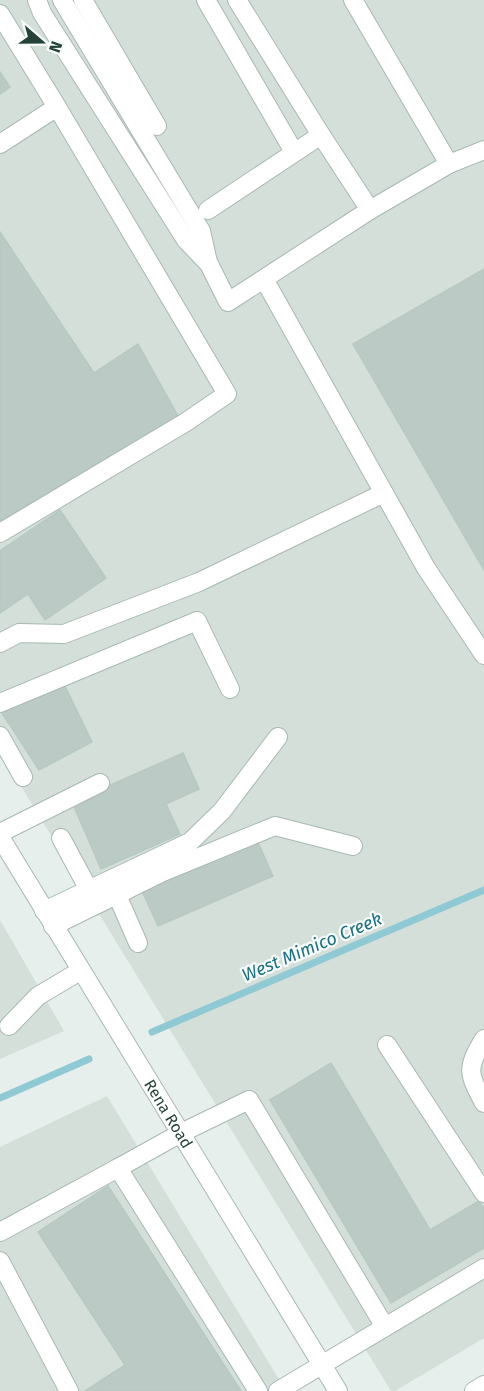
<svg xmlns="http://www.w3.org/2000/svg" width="484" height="1391" font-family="'Fira Sans',sans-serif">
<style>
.built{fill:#d4dfda}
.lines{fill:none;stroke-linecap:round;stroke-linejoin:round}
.stream{stroke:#8ec9d4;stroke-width:7}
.building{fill:#bbcac4;stroke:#b8c9c2;stroke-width:1.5}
.minor-casing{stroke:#a8b8b2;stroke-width:20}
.minor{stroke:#fff;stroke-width:18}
.labels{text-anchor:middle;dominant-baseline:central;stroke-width:4.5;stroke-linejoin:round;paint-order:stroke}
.street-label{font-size:16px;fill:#24423a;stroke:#f7fbf9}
.water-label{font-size:18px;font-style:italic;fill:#1c6f80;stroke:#f7fbf9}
</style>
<rect width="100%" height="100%" fill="#e6efeb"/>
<g class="built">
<path d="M 0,0 L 484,0 L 484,1338 L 395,1391 L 391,1391 L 0,752 Z"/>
<path d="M 0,920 L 64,1031 L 0,1059 Z"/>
<path d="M 107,1096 L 286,1391 L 0,1391 L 0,1147 Z"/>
</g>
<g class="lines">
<g class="stream">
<path d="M 152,1032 L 484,890"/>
<path d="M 0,1098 L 89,1059"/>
</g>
</g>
<g class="building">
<path d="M 0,72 L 10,87 L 0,94 Z"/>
<path d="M 0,232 L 94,373 L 138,344 L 178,416 L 0,521 Z"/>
<path d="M 484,269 L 484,570 L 353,344 Z"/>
<path d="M 60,510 L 106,578 L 45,620 L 28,594 L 0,613 L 0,551 Z"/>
<path d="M 62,680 L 92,742 L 39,770 L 2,713 Z"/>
<path d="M 183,753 L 199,789 L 166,804 L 180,834 L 101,869 L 72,802 Z"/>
<path d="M 256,838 L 273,876 L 158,926 L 141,889 Z"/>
<path d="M 331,1063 L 430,1230 L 479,1201 L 484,1208 L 484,1248 L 391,1303 L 270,1100 Z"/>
<path d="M 108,1186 L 241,1391 L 85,1391 L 125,1365 L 38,1232 Z"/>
</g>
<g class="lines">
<defs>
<g id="minor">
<path d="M 37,0 L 42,13 L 186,240 L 209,264 L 228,302 L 370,210 L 321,135 L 237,0"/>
<path d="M 62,0 L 201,231 L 208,262"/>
<path d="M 83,0 L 157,126"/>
<path d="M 206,0 L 294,152"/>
<path d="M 353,0 L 449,164"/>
<path d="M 0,14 L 57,107 L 0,144"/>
<path d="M 208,210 L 321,135"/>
<path d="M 370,210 L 449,164 L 484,150"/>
<path d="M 264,279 L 426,568 L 484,655"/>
<path d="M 0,533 L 186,422 L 227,394 L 57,107"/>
<path d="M 0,643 L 19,633 L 64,634 L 199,582 L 384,493"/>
<path d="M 0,703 L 197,621 L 230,689"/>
<path d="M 0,736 L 23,777"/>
<path d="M 0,833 L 100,783"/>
<path id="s1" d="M 0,837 L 338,1391"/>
<path d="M 61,838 L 89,890"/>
<path d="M 117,895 L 138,943"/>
<path d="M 44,911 L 190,842 L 222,811 L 278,737"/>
<path d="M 53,926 L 163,872 L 275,826 L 353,846"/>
<path d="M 9,1026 L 38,996 L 80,971"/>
<path d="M 484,1039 C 466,1069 468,1073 484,1103"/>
<path d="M 387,1045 L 484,1193"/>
<path d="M 0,1232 L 118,1168"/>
<path d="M 0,1261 L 69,1391"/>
<path d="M 258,1391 L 118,1168 L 181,1133 L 249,1100 L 385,1327"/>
<path d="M 278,1391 L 484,1268"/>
<path d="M 474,1391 L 484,1385"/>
</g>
</defs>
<use href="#minor" class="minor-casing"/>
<use href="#minor" class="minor"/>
</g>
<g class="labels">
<g class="street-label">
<text stroke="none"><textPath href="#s1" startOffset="324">Rena Road</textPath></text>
</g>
<g class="water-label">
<text transform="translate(312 947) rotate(-23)">West Mimico Creek</text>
</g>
</g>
<g transform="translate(42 42) rotate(110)" stroke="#f7fbf9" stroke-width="4.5" paint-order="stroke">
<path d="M0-4.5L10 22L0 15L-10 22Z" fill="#24423a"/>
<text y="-9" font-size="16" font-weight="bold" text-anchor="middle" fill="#24423a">N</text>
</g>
</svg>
